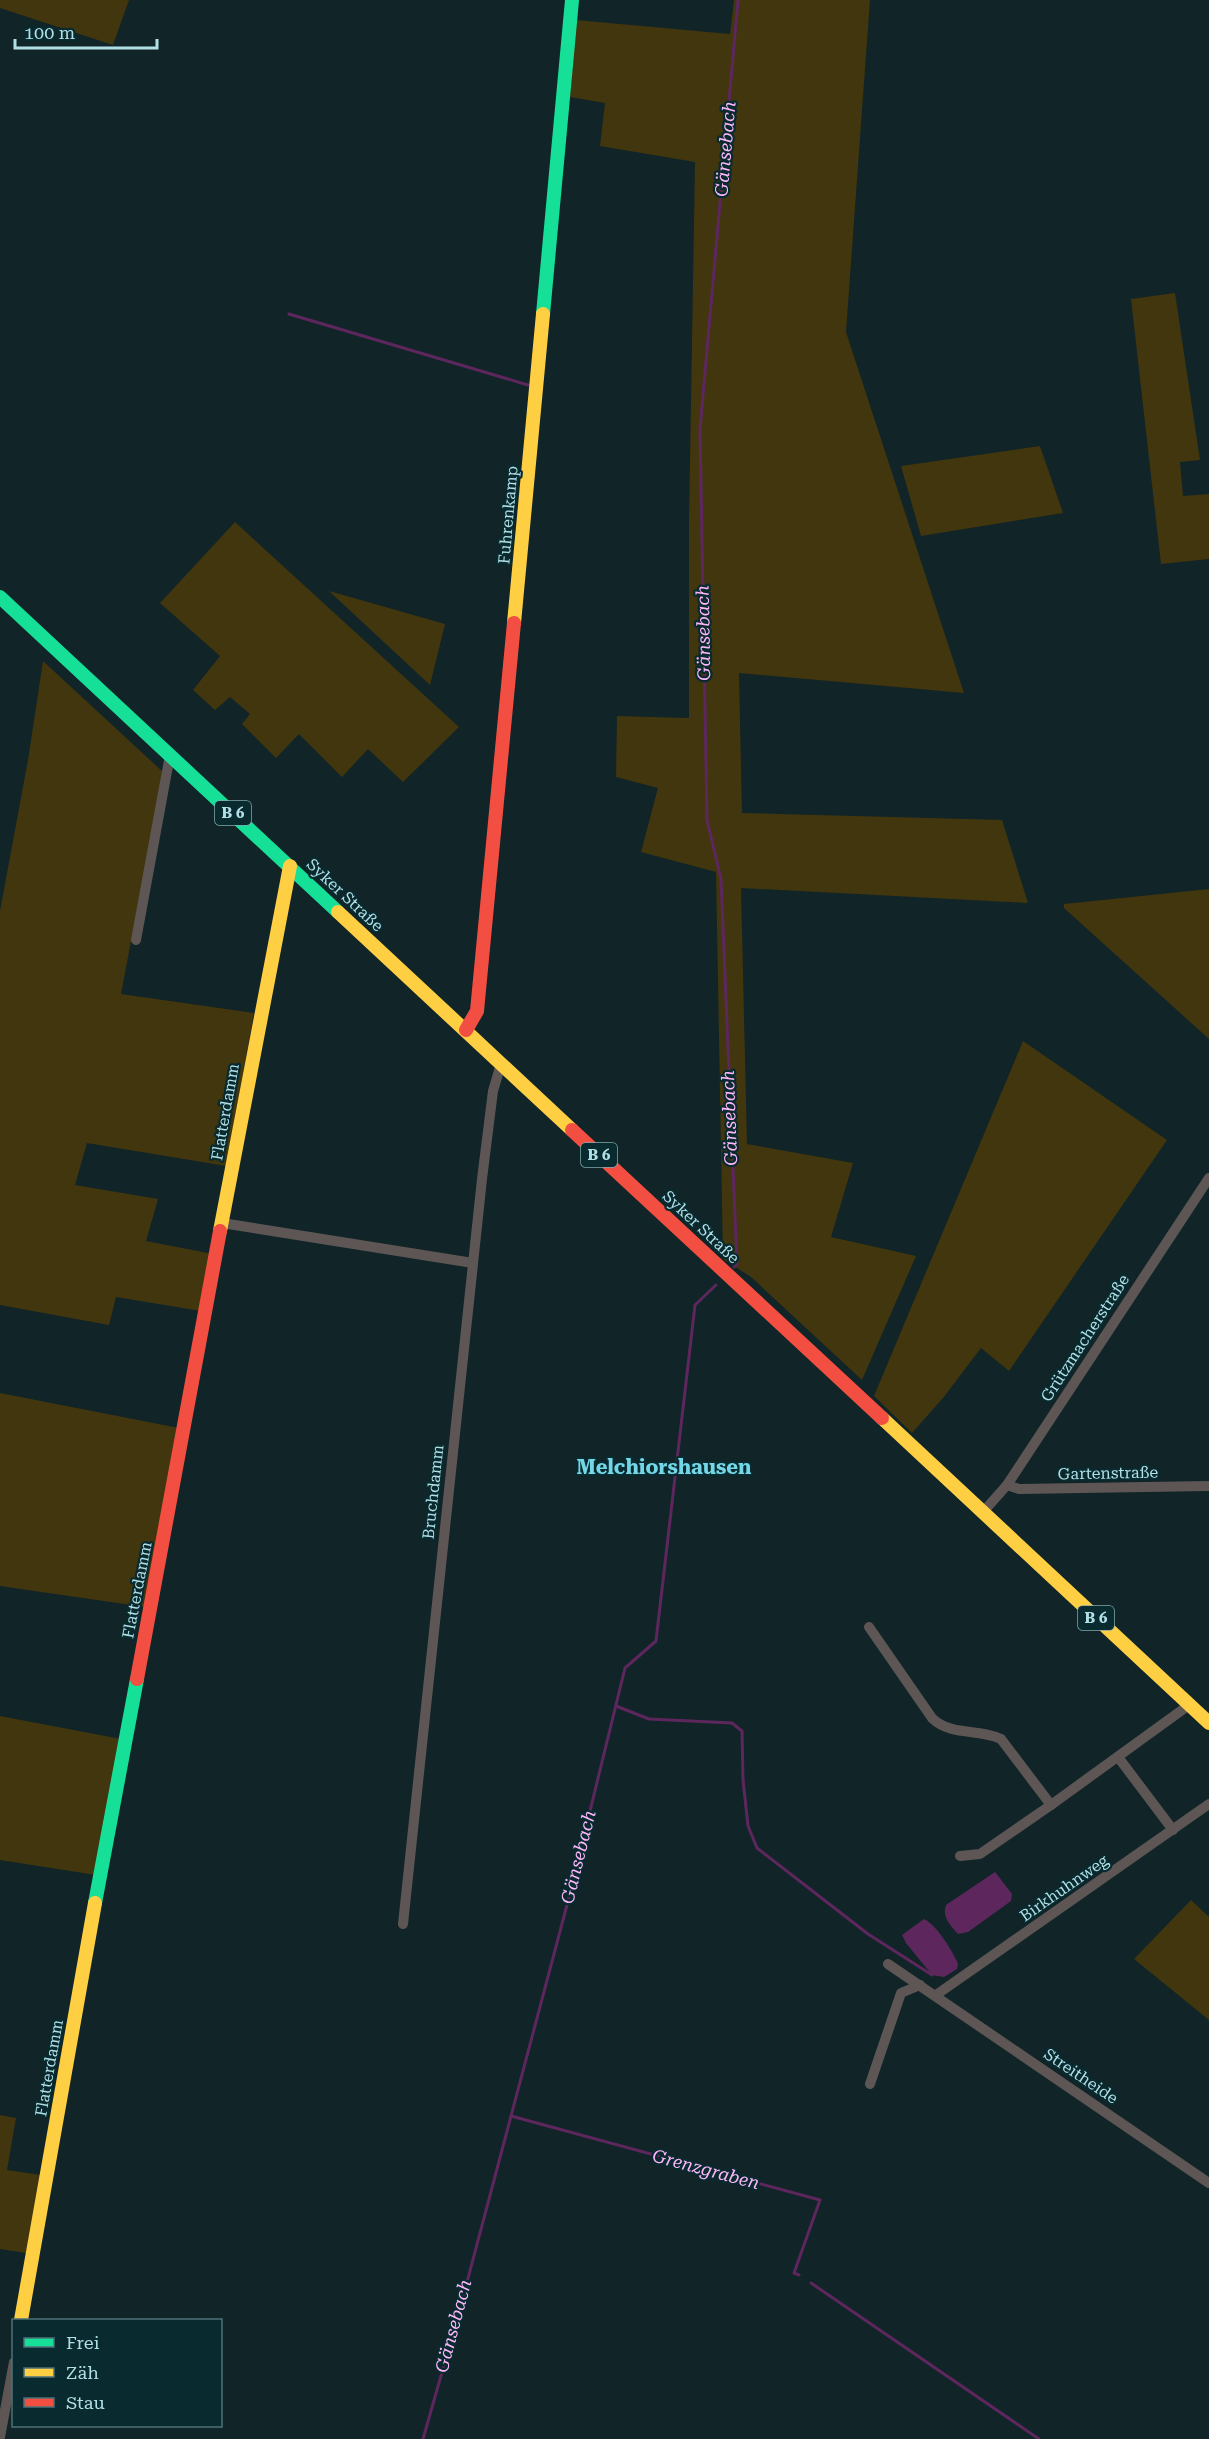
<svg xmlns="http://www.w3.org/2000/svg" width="1209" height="2439" font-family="'Roboto Serif',serif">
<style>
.green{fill:#41360e}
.water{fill:#5d275e}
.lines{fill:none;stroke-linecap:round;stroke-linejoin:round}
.stream{stroke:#5d275e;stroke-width:3}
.street{stroke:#5d5655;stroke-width:10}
.fast{stroke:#16e098;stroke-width:14}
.slow{stroke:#ffcf43;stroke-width:14}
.jam{stroke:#f24e42;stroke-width:14}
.labels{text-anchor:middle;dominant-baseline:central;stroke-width:4.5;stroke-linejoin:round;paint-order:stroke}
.shield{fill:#092a2f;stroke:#7fa9af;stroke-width:1.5}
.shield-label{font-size:15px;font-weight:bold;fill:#b1dfe6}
.street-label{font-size:16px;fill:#b1dfe6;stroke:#092a2f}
.water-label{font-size:18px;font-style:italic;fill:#ffb7fa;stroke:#092a2f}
.quarter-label{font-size:20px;font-weight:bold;fill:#73d7e7;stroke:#092a2f}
</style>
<rect width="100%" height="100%" fill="#112427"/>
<g class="green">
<path d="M 0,0 L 129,0 L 113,45 L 0,8 Z"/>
<path d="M 734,0 L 870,0 L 846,332 L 964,693 L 739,673 L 742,813 L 1002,820 L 1028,903 L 741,888 L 747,1144 L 853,1163 L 831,1237 L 916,1256 L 862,1380 L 751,1277 L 723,1259 L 716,872 L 641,852 L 658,788 L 616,777 L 617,716 L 689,718 L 689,521 L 695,162 L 600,146 L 605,103 L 570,97 L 576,20 L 730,34 Z"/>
<path d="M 1175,293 L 1200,460 L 1180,462 L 1183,496 L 1209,494 L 1209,559 L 1161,564 L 1131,299 Z"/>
<path d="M 1040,446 L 1063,513 L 921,536 L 901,466 Z"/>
<path d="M 235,522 L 459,727 L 403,782 L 368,749 L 342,777 L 299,734 L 276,758 L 242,724 L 250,714 L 230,697 L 215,710 L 193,690 L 220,656 L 160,603 Z"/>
<path d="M 329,591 L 445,624 L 430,685 Z"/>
<path d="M 43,661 L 163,772 L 121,994 L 254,1013 L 226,1166 L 87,1143 L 75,1185 L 158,1199 L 146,1241 L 213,1254 L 201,1311 L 116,1297 L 109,1325 L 0,1305 L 0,911 L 28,760 Z"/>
<path d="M 1209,889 L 1209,1039 L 1064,908 L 1064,904 Z"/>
<path d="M 1023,1041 L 1167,1140 L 1009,1371 L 981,1348 L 943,1398 L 912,1433 L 874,1396 Z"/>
<path d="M 0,1393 L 179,1428 L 145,1607 L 0,1586 Z"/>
<path d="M 0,1716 L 121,1739 L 96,1875 L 0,1860 Z"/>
<path d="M 1191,1900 L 1209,1917 L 1209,2020 L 1134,1959 Z"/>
<path d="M 0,2115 L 16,2118 L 7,2170 L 41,2175 L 26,2253 L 0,2249 Z"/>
</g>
<g class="water">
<path d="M 995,1872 L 1012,1894 L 1011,1901 L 968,1932 L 958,1934 C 950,1925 942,1917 946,1905 Z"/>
<path d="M 924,1919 C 936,1924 953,1952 958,1964 L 957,1969 L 944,1977 L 932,1975 L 906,1943 L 902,1935 Z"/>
</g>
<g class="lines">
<g class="stream">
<path d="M 289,314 L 528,385"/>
<path d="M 734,1267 L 737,1264 L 721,879 L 707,820 L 700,429 L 738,0"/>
<path d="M 616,1706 L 649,1719 L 732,1723 L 742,1731 L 743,1780 L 748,1826 L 757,1848 L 868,1934 L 932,1975"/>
<path d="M 511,2116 L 820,2200 L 794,2273 L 799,2275"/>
<path d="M 811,2283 L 1039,2439"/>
<path d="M 423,2439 L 458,2316 L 567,1905 L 625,1668 L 656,1641 L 695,1305 L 716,1285"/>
</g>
<g class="street">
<path d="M 136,940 L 170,755"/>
<path d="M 222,1223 L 473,1263"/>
<path d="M 1007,1485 L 1019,1489 L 1209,1486"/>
<path d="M 983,1512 L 1007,1485 L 1209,1178"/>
<path d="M 869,1627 L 932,1718 C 952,1737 979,1728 1001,1739 L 1051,1805"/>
<path d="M 1118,1757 L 1173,1830"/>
<path d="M 960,1856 L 980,1854 L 1051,1805 L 1189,1705"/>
<path d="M 403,1924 L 482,1179 L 493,1091 L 501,1064"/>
<path d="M 888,1964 L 1209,2183"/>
<path d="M 936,1995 L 1209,1804"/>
<path d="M 870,2084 L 901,1993 L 920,1985"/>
<path d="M 0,2437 L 14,2362"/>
</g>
<g class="fast">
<path d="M 543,314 L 572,0"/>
<path d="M 0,597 L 338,912"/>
<path d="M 95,1903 L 137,1679"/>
</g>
<g class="slow">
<path d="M 514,623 L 543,314"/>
<path d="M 338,912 L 572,1130"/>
<path d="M 220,1231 L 290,866"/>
<path d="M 882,1418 L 1209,1723"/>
<path d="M 21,2320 L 95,1903"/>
</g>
<g class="jam">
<path d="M 466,1030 L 477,1011 L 514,623"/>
<path d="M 572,1130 L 882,1418"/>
<path d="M 137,1679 L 220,1231"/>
</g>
</g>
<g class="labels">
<g class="shield">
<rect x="215" y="801" width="36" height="24" rx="4.5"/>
<rect x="581" y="1143" width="36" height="24" rx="4.5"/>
<rect x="1078" y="1606" width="36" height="24" rx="4.5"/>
</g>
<g class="shield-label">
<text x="233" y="813">B 6</text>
<text x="599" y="1155">B 6</text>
<text x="1096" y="1618">B 6</text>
</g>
<g class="street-label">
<text transform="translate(508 515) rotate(-85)">Fuhrenkamp</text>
<text transform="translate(345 895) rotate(43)">Syker Straße</text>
<text transform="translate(225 1112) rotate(-80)">Flatterdamm</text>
<text transform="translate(701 1227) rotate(43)">Syker Straße</text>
<text transform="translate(1085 1338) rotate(-57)">Grützmacherstraße</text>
<text transform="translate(1108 1473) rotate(-1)">Gartenstraße</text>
<text transform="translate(433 1492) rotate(-84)">Bruchdamm</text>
<text transform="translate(137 1590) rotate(-79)">Flatterdamm</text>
<text transform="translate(1064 1888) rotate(-35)">Birkhuhnweg</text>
<text transform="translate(49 2068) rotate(-80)">Flatterdamm</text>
<text transform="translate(1081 2076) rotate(34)">Streitheide</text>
</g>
<g class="water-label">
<text transform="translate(725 149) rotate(-85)">Gänsebach</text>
<text transform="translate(703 633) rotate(-91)">Gänsebach</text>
<text transform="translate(729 1118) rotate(-92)">Gänsebach</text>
<text transform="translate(578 1857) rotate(-76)">Gänsebach</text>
<text transform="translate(706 2169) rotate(15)">Grenzgraben</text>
<text transform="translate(453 2326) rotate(-75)">Gänsebach</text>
</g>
<g class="quarter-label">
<text x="664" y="1467">Melchiorshausen</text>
</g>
</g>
<rect x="12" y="2319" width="210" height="108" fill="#092a2f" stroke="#4c7278" stroke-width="1.5"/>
<rect x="24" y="2338" width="30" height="9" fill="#16e098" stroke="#4c7278" stroke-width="1.5"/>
<text x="66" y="2349" font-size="18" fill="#b1dfe6">Frei</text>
<rect x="24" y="2368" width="30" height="9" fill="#ffcf43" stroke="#4c7278" stroke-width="1.5"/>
<text x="66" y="2379" font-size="18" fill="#b1dfe6">Zäh</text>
<rect x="24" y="2398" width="30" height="9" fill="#f24e42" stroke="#4c7278" stroke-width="1.5"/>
<text x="66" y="2409" font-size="18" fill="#b1dfe6">Stau</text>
<path d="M15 39v9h142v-9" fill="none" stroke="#b1dfe6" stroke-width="3"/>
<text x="24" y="39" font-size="18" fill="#b1dfe6" stroke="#092a2f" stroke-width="4.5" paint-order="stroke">100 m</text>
</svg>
